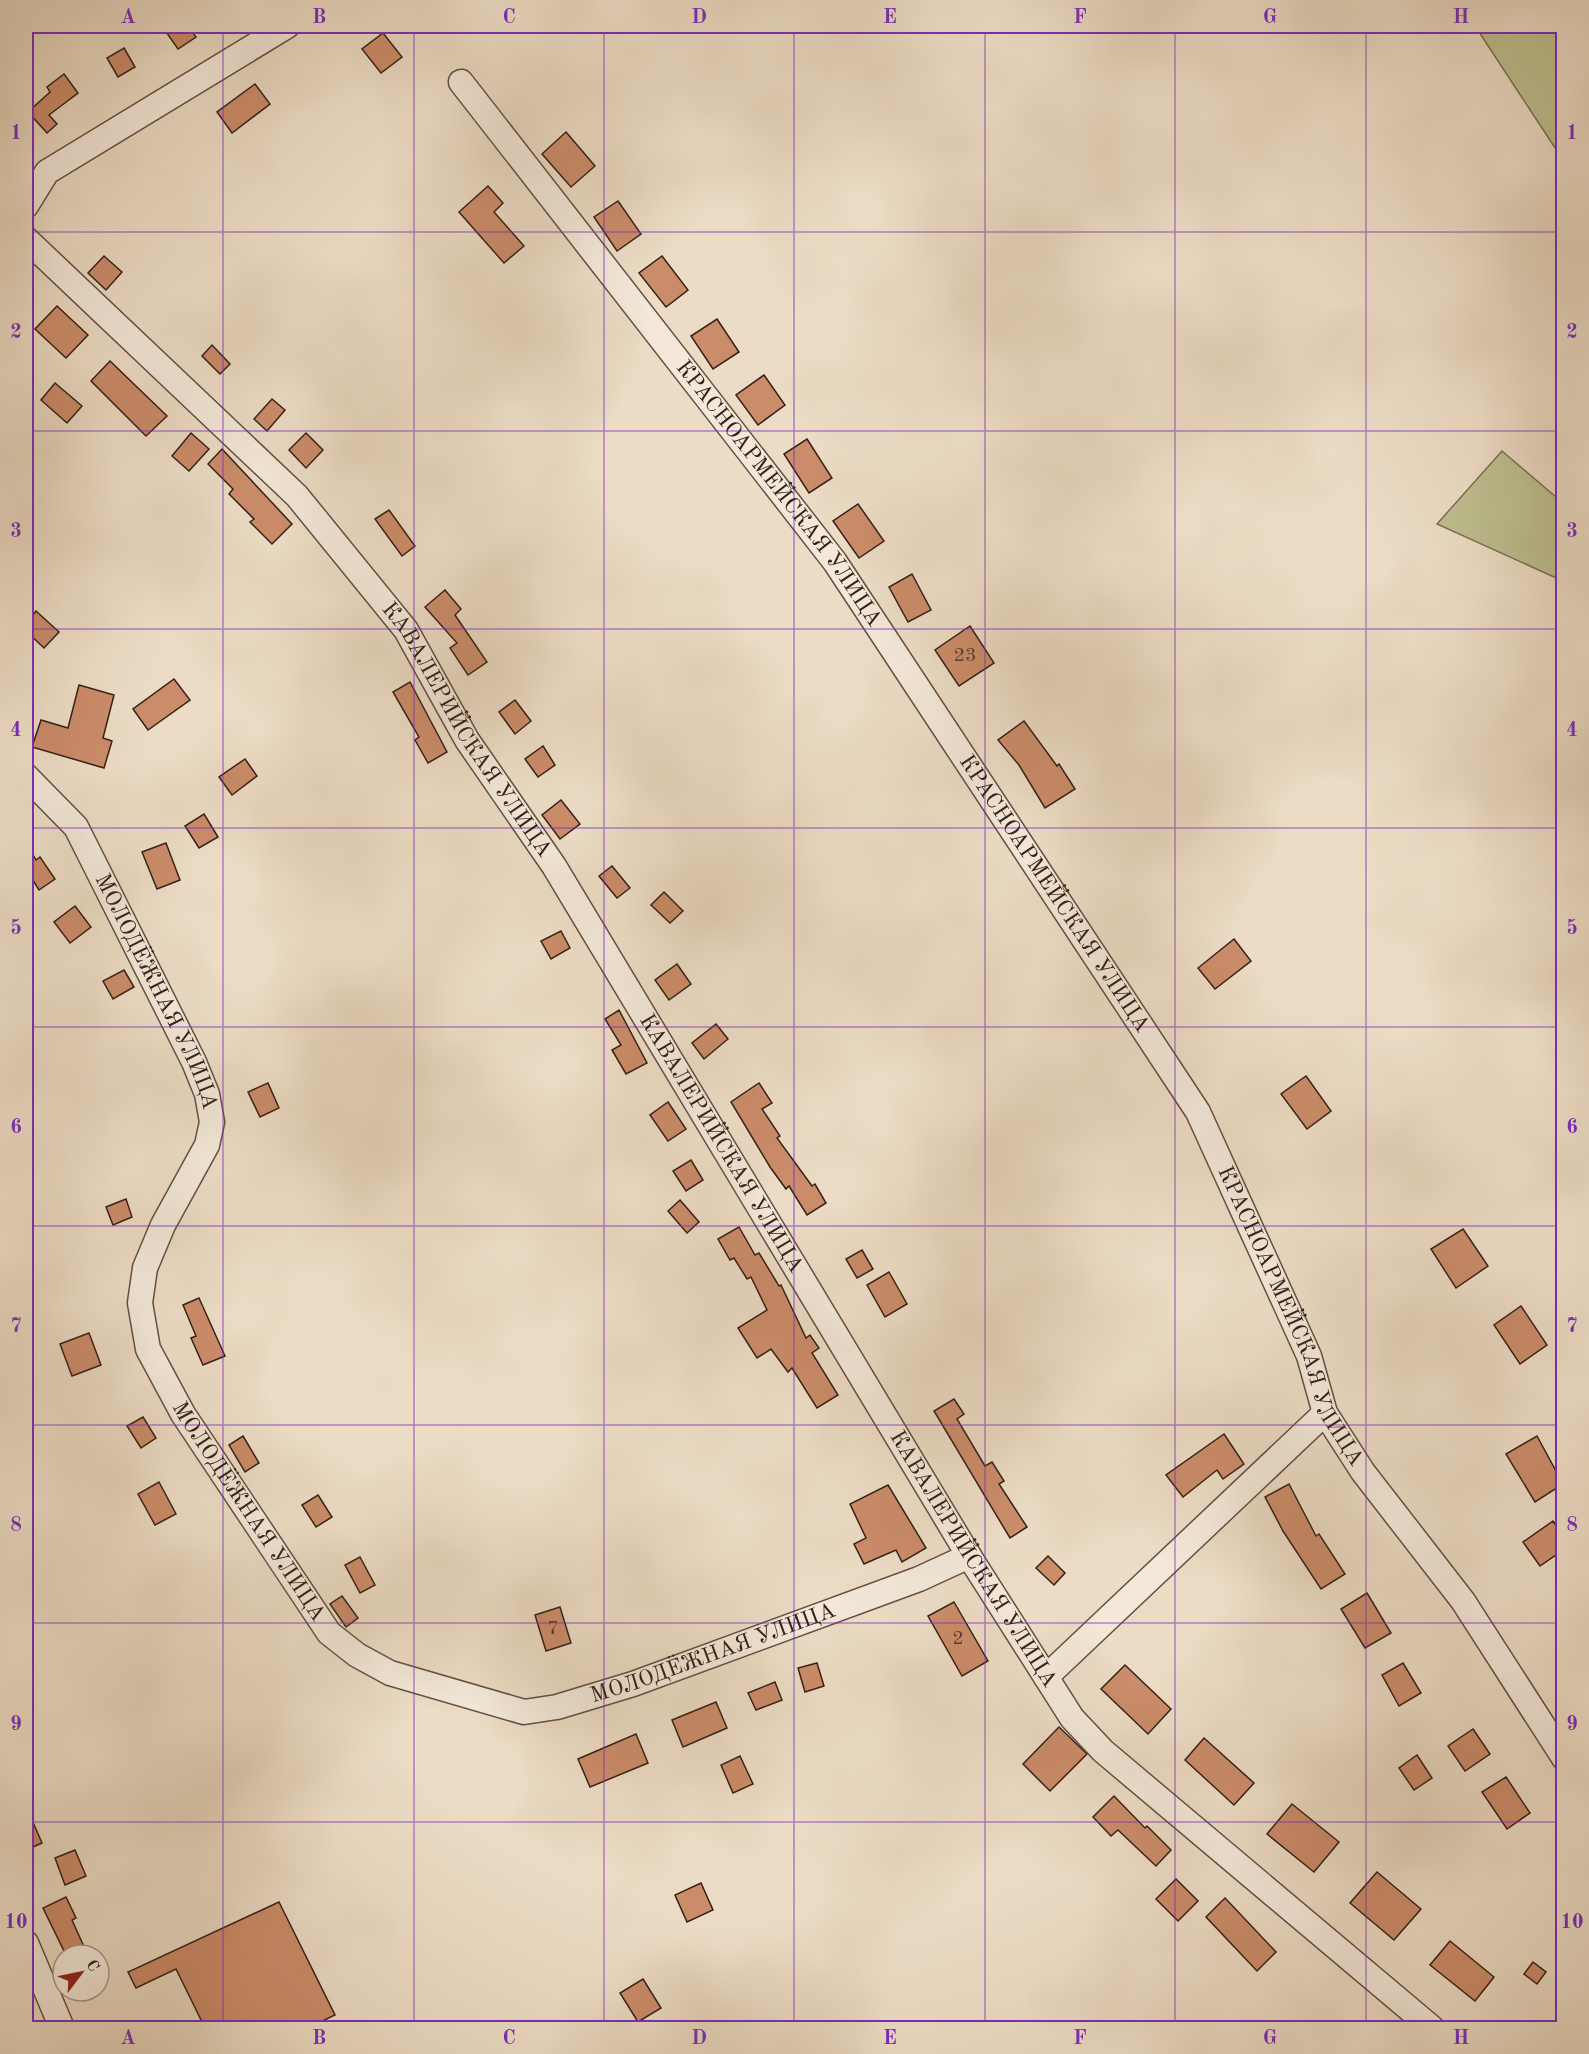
<svg xmlns="http://www.w3.org/2000/svg" width="1589" height="2054" font-family="'Old Standard TT',serif">
<style>
.green{fill:#bebf90;stroke:#7a7054;stroke-width:1.5}
.building{fill:#cb8c6a;stroke:#352017;stroke-width:1.5}
.lines{fill:none;stroke-linecap:round;stroke-linejoin:round}
.minor-casing{stroke:#634f42;stroke-width:27}
.minor{stroke:#f3e8d9;stroke-width:24}
.grid{fill:none;stroke:#7b2cbf;stroke-width:1.5;stroke-opacity:0.55}
.labels{text-anchor:middle;dominant-baseline:central;stroke-width:6;stroke-linejoin:round;paint-order:stroke}
.number-label{font-size:20px;fill:#5a3b2c}
.street-label{font-size:22px;fill:#352017;stroke:#f3e8d9}
.neatline{fill:none;stroke:#7b2cbf;stroke-width:2}
.grid-label{font-size:20px;text-anchor:middle;font-weight:bold;fill:#7b2cbf}
</style>
<rect width="100%" height="100%" fill="#ecdcc5"/>
<filter id="stains"><feTurbulence type="fractalNoise" baseFrequency=".00333" numOctaves="4"/><feColorMatrix values="0 0 0 0 .2 0 0 0 0 .09 0 0 0 0 .02 0 0 0 .5 -.17"/></filter>
<radialGradient id="worn" r=".72"><stop offset=".6" stop-color="#630" stop-opacity="0"/><stop offset="1" stop-color="#630" stop-opacity=".3"/></radialGradient>
<g class="green">
<path d="M 1475,26 L 1563,26 L 1563,160 Z"/>
<path d="M 1502,451 L 1563,503 L 1563,581 L 1437,524 Z"/>
</g>
<g class="building">
<path d="M 162,26 L 188,26 L 196,37 L 178,49 Z"/>
<path d="M 383,33 L 402,57 L 381,73 L 362,49 Z"/>
<path d="M 124,48 L 135,67 L 118,77 L 107,58 Z"/>
<path d="M 64,74 L 78,93 L 49,115 L 57,124 L 47,133 L 28,112 L 50,92 L 47,87 Z"/>
<path d="M 255,84 L 270,104 L 232,133 L 217,112 Z"/>
<path d="M 566,132 L 595,166 L 571,187 L 542,154 Z"/>
<path d="M 488,186 L 503,203 L 494,212 L 524,246 L 504,263 L 459,212 Z"/>
<path d="M 618,201 L 641,234 L 617,251 L 594,217 Z"/>
<path d="M 104,256 L 122,272 L 106,290 L 88,273 Z"/>
<path d="M 662,256 L 688,290 L 666,307 L 639,273 Z"/>
<path d="M 57,306 L 88,335 L 66,358 L 35,329 Z"/>
<path d="M 717,319 L 739,352 L 713,369 L 691,336 Z"/>
<path d="M 212,345 L 230,364 L 220,374 L 202,356 Z"/>
<path d="M 110,361 L 167,416 L 146,436 L 91,381 Z"/>
<path d="M 764,375 L 785,405 L 758,425 L 736,395 Z"/>
<path d="M 55,383 L 82,406 L 67,423 L 41,400 Z"/>
<path d="M 272,399 L 285,410 L 267,431 L 254,419 Z"/>
<path d="M 191,433 L 209,449 L 189,471 L 172,456 Z"/>
<path d="M 306,433 L 323,450 L 306,468 L 289,450 Z"/>
<path d="M 807,439 L 832,478 L 809,493 L 784,454 Z"/>
<path d="M 222,449 L 292,524 L 272,544 L 250,522 L 254,519 L 229,494 L 233,489 L 208,464 Z"/>
<path d="M 858,504 L 884,541 L 859,558 L 833,521 Z"/>
<path d="M 389,510 L 415,546 L 402,556 L 375,519 Z"/>
<path d="M 912,574 L 931,610 L 908,622 L 889,587 Z"/>
<path d="M 445,590 L 461,609 L 455,615 L 487,662 L 468,675 L 450,648 L 457,643 L 425,607 Z"/>
<path d="M 36,611 L 59,632 L 44,648 L 26,631 L 26,624 Z"/>
<path d="M 970,626 L 994,663 L 959,686 L 935,650 Z"/>
<path d="M 174,679 L 190,700 L 148,730 L 133,709 Z"/>
<path d="M 410,682 L 447,752 L 428,763 L 415,740 L 419,737 L 393,692 Z"/>
<path d="M 79,685 L 114,695 L 103,738 L 112,741 L 104,768 L 32,747 L 41,720 L 68,728 Z"/>
<path d="M 515,700 L 531,721 L 515,734 L 499,712 Z"/>
<path d="M 1024,721 L 1057,766 L 1059,764 L 1075,789 L 1045,808 L 1019,765 L 998,740 Z"/>
<path d="M 543,746 L 555,765 L 538,777 L 525,759 Z"/>
<path d="M 245,759 L 257,776 L 232,795 L 219,777 Z"/>
<path d="M 561,800 L 580,824 L 560,839 L 542,815 Z"/>
<path d="M 204,814 L 218,837 L 199,848 L 185,826 Z"/>
<path d="M 26,842 L 36,860 L 40,857 L 55,879 L 39,890 L 26,869 Z"/>
<path d="M 166,843 L 180,880 L 157,889 L 142,852 Z"/>
<path d="M 612,866 L 630,888 L 617,898 L 599,876 Z"/>
<path d="M 664,892 L 683,911 L 670,923 L 651,905 Z"/>
<path d="M 75,906 L 91,927 L 70,943 L 54,922 Z"/>
<path d="M 561,931 L 570,948 L 551,959 L 541,941 Z"/>
<path d="M 1234,939 L 1251,961 L 1215,989 L 1198,968 Z"/>
<path d="M 677,964 L 691,984 L 669,1000 L 655,980 Z"/>
<path d="M 124,970 L 134,987 L 113,999 L 103,981 Z"/>
<path d="M 619,1010 L 647,1063 L 626,1074 L 612,1050 L 621,1045 L 605,1019 Z"/>
<path d="M 716,1024 L 728,1039 L 704,1059 L 692,1043 Z"/>
<path d="M 1306,1076 L 1331,1111 L 1307,1129 L 1281,1094 Z"/>
<path d="M 268,1083 L 279,1108 L 260,1117 L 248,1092 Z"/>
<path d="M 759,1083 L 772,1103 L 762,1109 L 780,1136 L 777,1138 L 812,1186 L 815,1184 L 826,1203 L 807,1215 L 789,1186 L 786,1189 L 770,1167 L 731,1102 Z"/>
<path d="M 668,1102 L 686,1129 L 668,1141 L 650,1115 Z"/>
<path d="M 691,1160 L 703,1180 L 686,1191 L 673,1171 Z"/>
<path d="M 126,1199 L 132,1217 L 113,1225 L 106,1207 Z"/>
<path d="M 680,1200 L 699,1222 L 687,1233 L 668,1211 Z"/>
<path d="M 739,1227 L 755,1255 L 759,1253 L 779,1286 L 781,1285 L 806,1338 L 810,1335 L 819,1348 L 812,1353 L 838,1395 L 817,1408 L 792,1368 L 788,1372 L 771,1349 L 757,1358 L 738,1328 L 767,1310 L 751,1277 L 747,1279 L 734,1258 L 730,1260 L 718,1239 Z"/>
<path d="M 1463,1229 L 1488,1266 L 1456,1288 L 1431,1249 Z"/>
<path d="M 862,1250 L 873,1269 L 857,1278 L 846,1259 Z"/>
<path d="M 889,1272 L 907,1304 L 885,1317 L 867,1285 Z"/>
<path d="M 199,1298 L 225,1356 L 203,1365 L 191,1338 L 196,1336 L 183,1305 Z"/>
<path d="M 1521,1306 L 1547,1345 L 1520,1364 L 1494,1325 Z"/>
<path d="M 89,1333 L 101,1365 L 72,1376 L 60,1344 Z"/>
<path d="M 954,1399 L 964,1414 L 957,1419 L 985,1466 L 992,1462 L 1004,1481 L 999,1484 L 1027,1527 L 1010,1538 L 934,1411 Z"/>
<path d="M 143,1417 L 156,1438 L 141,1448 L 127,1426 Z"/>
<path d="M 1224,1434 L 1244,1464 L 1223,1479 L 1217,1470 L 1183,1497 L 1166,1475 Z"/>
<path d="M 243,1436 L 259,1463 L 245,1472 L 229,1445 Z"/>
<path d="M 1537,1436 L 1563,1484 L 1535,1502 L 1506,1454 Z"/>
<path d="M 159,1482 L 176,1514 L 155,1525 L 138,1494 Z"/>
<path d="M 1289,1484 L 1316,1536 L 1319,1534 L 1345,1574 L 1321,1589 L 1283,1531 L 1265,1497 Z"/>
<path d="M 888,1485 L 926,1548 L 902,1562 L 896,1550 L 864,1564 L 854,1544 L 866,1538 L 850,1504 Z"/>
<path d="M 318,1495 L 332,1517 L 316,1527 L 302,1505 Z"/>
<path d="M 1553,1521 L 1563,1536 L 1563,1550 L 1540,1566 L 1523,1542 Z"/>
<path d="M 1048,1556 L 1065,1573 L 1054,1585 L 1036,1568 Z"/>
<path d="M 360,1557 L 375,1585 L 360,1593 L 345,1565 Z"/>
<path d="M 1367,1593 L 1391,1633 L 1365,1648 L 1341,1609 Z"/>
<path d="M 342,1596 L 358,1618 L 346,1627 L 330,1604 Z"/>
<path d="M 954,1602 L 988,1661 L 962,1676 L 928,1616 Z"/>
<path d="M 560,1607 L 571,1643 L 546,1651 L 535,1615 Z"/>
<path d="M 817,1663 L 824,1686 L 805,1692 L 798,1668 Z"/>
<path d="M 1403,1663 L 1421,1693 L 1399,1706 L 1382,1675 Z"/>
<path d="M 1125,1665 L 1171,1709 L 1148,1734 L 1101,1689 Z"/>
<path d="M 775,1682 L 782,1700 L 756,1710 L 748,1693 Z"/>
<path d="M 716,1702 L 727,1728 L 683,1747 L 672,1720 Z"/>
<path d="M 1059,1727 L 1087,1754 L 1050,1791 L 1023,1764 Z"/>
<path d="M 1473,1729 L 1490,1754 L 1465,1771 L 1448,1746 Z"/>
<path d="M 636,1734 L 648,1763 L 590,1787 L 578,1759 Z"/>
<path d="M 1204,1738 L 1254,1783 L 1234,1805 L 1185,1760 Z"/>
<path d="M 1417,1755 L 1432,1778 L 1414,1790 L 1399,1768 Z"/>
<path d="M 740,1756 L 753,1784 L 733,1793 L 721,1765 Z"/>
<path d="M 1506,1777 L 1530,1813 L 1507,1829 L 1482,1792 Z"/>
<path d="M 1114,1796 L 1145,1828 L 1147,1826 L 1171,1850 L 1156,1866 L 1118,1830 L 1111,1836 L 1093,1817 Z"/>
<path d="M 1292,1804 L 1339,1842 L 1314,1872 L 1267,1834 Z"/>
<path d="M 26,1806 L 42,1843 L 26,1850 Z"/>
<path d="M 75,1850 L 86,1876 L 65,1885 L 55,1858 Z"/>
<path d="M 1377,1872 L 1421,1909 L 1394,1940 L 1350,1903 Z"/>
<path d="M 1176,1879 L 1198,1901 L 1178,1921 L 1156,1899 Z"/>
<path d="M 701,1883 L 713,1910 L 687,1922 L 675,1895 Z"/>
<path d="M 66,1897 L 76,1918 L 72,1920 L 86,1951 L 77,1955 L 66,1955 L 43,1908 Z"/>
<path d="M 1225,1898 L 1276,1952 L 1257,1971 L 1206,1917 Z"/>
<path d="M 279,1902 L 335,2015 L 308,2028 L 205,2028 L 176,1969 L 136,1988 L 128,1972 Z"/>
<path d="M 1450,1941 L 1494,1977 L 1475,2001 L 1430,1965 Z"/>
<path d="M 1533,1962 L 1546,1972 L 1537,1984 L 1524,1974 Z"/>
<path d="M 643,1979 L 661,2008 L 638,2022 L 620,1993 Z"/>
</g>
<g class="lines">
<defs>
<g id="minor">
<path id="s1" d="M 461,82 L 835,562 L 1198,1112 L 1309,1356 L 1325,1413 L 1363,1472 L 1463,1601 L 1564,1758"/>
<path d="M 26,206 L 47,172 L 287,26"/>
<path id="s2" d="M 26,239 L 297,496 L 406,630 L 467,740 L 554,866 L 969,1556 L 1072,1718 L 1103,1751 L 1432,2028"/>
<path id="s3" d="M 26,776 L 76,827 L 194,1062 L 207,1094 L 212,1122 L 207,1145 L 163,1225 L 145,1268 L 140,1303 L 148,1349 L 183,1414 L 329,1633 L 357,1655 L 390,1673 L 524,1712 L 557,1707 L 633,1684 L 919,1579 L 969,1556"/>
<path d="M 1046,1677 L 1325,1413"/>
<path d="M 26,1943 L 62,2028"/>
</g>
</defs>
<use href="#minor" class="minor-casing"/>
<use href="#minor" class="minor"/>
</g>
<path class="grid" d="M 223,26 L 223,2028M 414,26 L 414,2028M 604,26 L 604,2028M 794,26 L 794,2028M 985,26 L 985,2028M 1175,26 L 1175,2028M 1366,26 L 1366,2028M 26,232 L 1564,232M 26,431 L 1564,431M 26,629 L 1564,629M 26,828 L 1564,828M 26,1027 L 1564,1027M 26,1226 L 1564,1226M 26,1425 L 1564,1425M 26,1623 L 1564,1623M 26,1822 L 1564,1822"/>
<g class="labels">
<g class="number-label">
<text x="965" y="656">23</text>
<text x="553" y="1629">7</text>
<text x="958" y="1639">2</text>
</g>
<g class="street-label">
<text stroke="none"><textPath href="#s1" startOffset="520">КРАСНОАРМЕЙСКАЯ УЛИЦА</textPath></text>
<text stroke="none"><textPath href="#s2" startOffset="663">КАВАЛЕРИЙСКАЯ УЛИЦА</textPath></text>
<text stroke="none"><textPath href="#s1" startOffset="1006">КРАСНОАРМЕЙСКАЯ УЛИЦА</textPath></text>
<text stroke="none"><textPath href="#s3" startOffset="255">МОЛОДЁЖНАЯ УЛИЦА</textPath></text>
<text stroke="none"><textPath href="#s2" startOffset="1149">КАВАЛЕРИЙСКАЯ УЛИЦА</textPath></text>
<text stroke="none"><textPath href="#s1" startOffset="1492">КРАСНОАРМЕЙСКАЯ УЛИЦА</textPath></text>
<text stroke="none"><textPath href="#s3" startOffset="832">МОЛОДЁЖНАЯ УЛИЦА</textPath></text>
<text stroke="none"><textPath href="#s2" startOffset="1635">КАВАЛЕРИЙСКАЯ УЛИЦА</textPath></text>
<text stroke="none"><textPath href="#s3" startOffset="1389">МОЛОДЁЖНАЯ УЛИЦА</textPath></text>
</g>
</g>
<rect width="1589" height="2054" fill="none" stroke="#ecdcc5" stroke-width="66"/>
<g transform="translate(81 1973) rotate(58)"><circle r="28" fill="#f3e8d9" stroke="#a7988b" stroke-width="1.5"/>
<path d="M0-4.5L10 22L0 15L-10 22Z" fill="#8f2418"/>
<text y="-9" font-size="16" font-weight="bold" text-anchor="middle" fill="#352017">С</text>
</g>
<rect x="33" y="33" width="1523" height="1988" class="neatline"/>
<g class="grid-label">
<text x="128" y="23">A</text>
<text x="319" y="23">B</text>
<text x="509" y="23">C</text>
<text x="699" y="23">D</text>
<text x="890" y="23">E</text>
<text x="1080" y="23">F</text>
<text x="1270" y="23">G</text>
<text x="1461" y="23">H</text>
<text x="16" y="139">1</text>
<text x="1572" y="139">1</text>
<text x="16" y="338">2</text>
<text x="1572" y="338">2</text>
<text x="16" y="537">3</text>
<text x="1572" y="537">3</text>
<text x="16" y="736">4</text>
<text x="1572" y="736">4</text>
<text x="16" y="934">5</text>
<text x="1572" y="934">5</text>
<text x="16" y="1133">6</text>
<text x="1572" y="1133">6</text>
<text x="16" y="1332">7</text>
<text x="1572" y="1332">7</text>
<text x="16" y="1531">8</text>
<text x="1572" y="1531">8</text>
<text x="16" y="1730">9</text>
<text x="1572" y="1730">9</text>
<text x="16" y="1928">10</text>
<text x="1572" y="1928">10</text>
<text x="128" y="2044">A</text>
<text x="319" y="2044">B</text>
<text x="509" y="2044">C</text>
<text x="699" y="2044">D</text>
<text x="890" y="2044">E</text>
<text x="1080" y="2044">F</text>
<text x="1270" y="2044">G</text>
<text x="1461" y="2044">H</text>
</g>
<rect width="100%" height="100%" filter="url(#stains)"/>
<rect width="100%" height="100%" fill="url(#worn)"/>
</svg>
